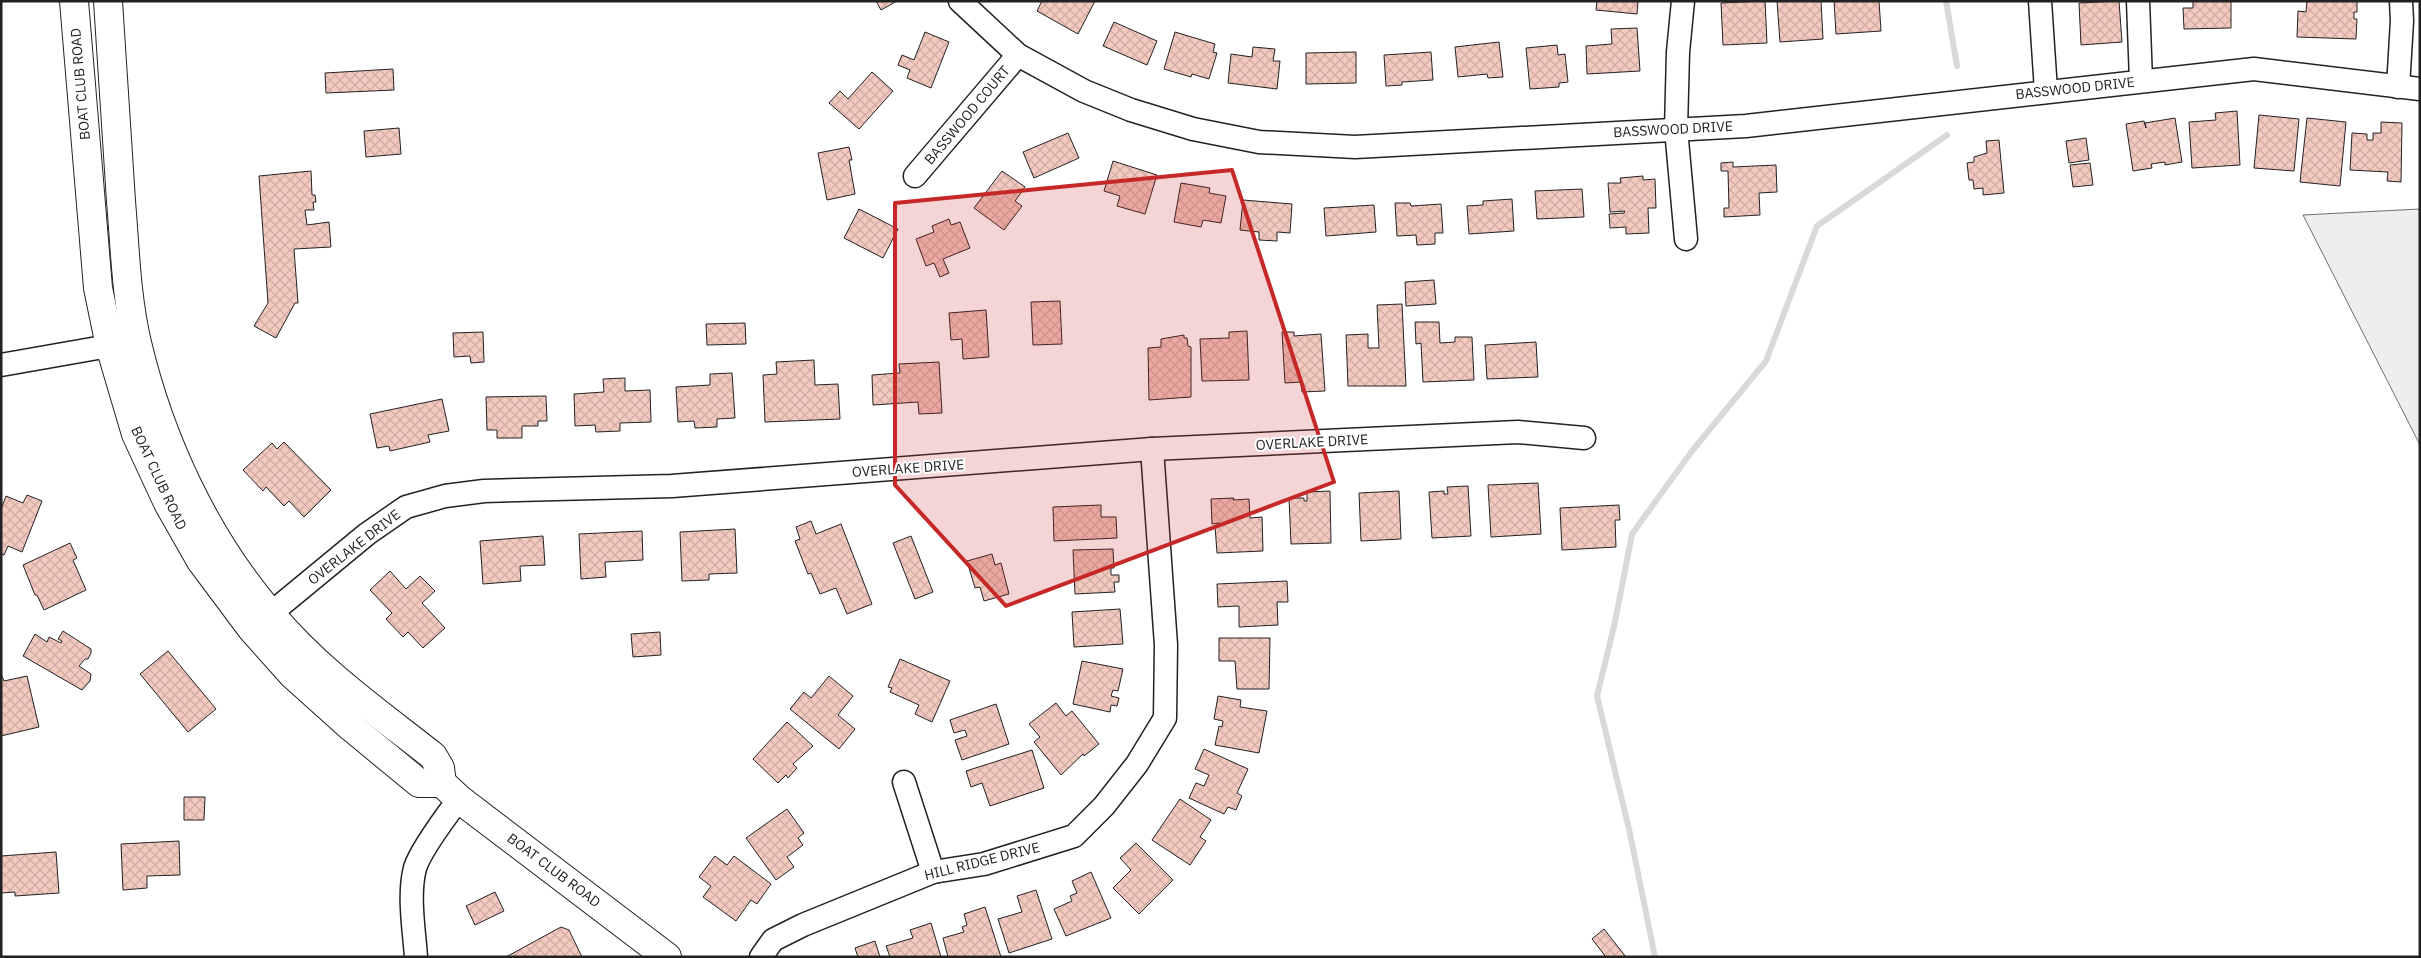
<svg xmlns="http://www.w3.org/2000/svg" width="2421" height="958" font-family="'IBM Plex Sans',sans-serif">
<style>
.grass{fill:#eee;stroke:#6f6f6f}
.lines{fill:none;stroke-linecap:round;stroke-linejoin:round}
.stream{stroke:#d9d9d9;stroke-width:6}
.building{fill:url(#building-cross-hatch);stroke:#222}
.minor-casing{stroke:#222;stroke-width:25}
.major-casing{stroke:#222;stroke-width:30}
.minor{stroke:#fff;stroke-width:22}
.major{stroke:#fff;stroke-width:28}
.marked{fill:#c62828;fill-opacity:0.2;stroke:#c62828;stroke-width:4;stroke-linejoin:round}
.labels{text-anchor:middle;dominant-baseline:central;stroke-width:4;stroke-linejoin:round;paint-order:stroke}
.street-label{font-size:14px;fill:#222;stroke:#fff}
</style>
<defs>
<pattern id="building-cross-hatch" width="8" height="8" patternUnits="userSpaceOnUse" patternTransform="scale(1.25)"><rect width="8" height="8" fill="#f3c9c0"/><path d="M0 0l8 8M0 8l8-8" fill="none" stroke="#d0aca5"/></pattern>
</defs>
<rect width="100%" height="100%" fill="#fff"/>
<path class="grass" d="M 2420,209 L 2420,445 L 2303,215 Z"/>
<g class="lines">
<g class="stream">
<path d="M 1946,1 L 1957,66"/>
<path d="M 1655,957 L 1629,829 L 1597,696 L 1615,622 L 1632,534 L 1692,451 L 1766,361 L 1817,226 L 1947,135"/>
</g>
</g>
<g class="building">
<path d="M 876,1 L 897,1 L 881,10 Z"/>
<path d="M 1042,1 L 1095,1 L 1078,34 L 1037,11 Z"/>
<path d="M 1597,1 L 1638,1 L 1637,14 L 1596,10 Z"/>
<path d="M 1765,1 L 1767,43 L 1723,45 L 1721,3 Z"/>
<path d="M 1777,1 L 1821,1 L 1823,39 L 1780,42 Z"/>
<path d="M 1834,1 L 1879,1 L 1881,31 L 1836,34 Z"/>
<path d="M 2119,1 L 2122,42 L 2081,45 L 2079,3 Z"/>
<path d="M 2193,1 L 2231,1 L 2231,28 L 2184,29 L 2183,8 L 2193,8 Z"/>
<path d="M 2307,1 L 2357,1 L 2357,12 L 2354,12 L 2354,19 L 2357,19 L 2356,39 L 2297,37 L 2298,11 L 2306,12 Z"/>
<path d="M 1114,22 L 1157,41 L 1147,65 L 1103,46 Z"/>
<path d="M 1637,28 L 1640,71 L 1587,74 L 1586,46 L 1612,44 L 1611,29 Z"/>
<path d="M 925,32 L 949,42 L 931,88 L 907,78 L 910,70 L 898,65 L 902,55 L 914,60 Z"/>
<path d="M 1175,32 L 1215,44 L 1213,52 L 1217,53 L 1209,79 L 1192,74 L 1191,77 L 1164,69 Z"/>
<path d="M 1499,42 L 1503,77 L 1488,78 L 1487,74 L 1458,77 L 1455,47 Z"/>
<path d="M 1557,45 L 1558,55 L 1565,54 L 1568,82 L 1559,83 L 1559,87 L 1530,89 L 1526,48 Z"/>
<path d="M 1253,47 L 1275,49 L 1273,61 L 1280,61 L 1277,89 L 1228,83 L 1231,54 L 1252,57 Z"/>
<path d="M 1356,52 L 1356,83 L 1306,84 L 1306,53 Z"/>
<path d="M 1431,52 L 1433,80 L 1402,82 L 1402,85 L 1386,86 L 1384,55 Z"/>
<path d="M 393,69 L 394,90 L 326,93 L 325,73 Z"/>
<path d="M 872,72 L 893,91 L 859,129 L 829,103 L 840,91 L 848,99 Z"/>
<path d="M 2237,111 L 2240,165 L 2192,168 L 2189,122 L 2216,120 L 2215,113 Z"/>
<path d="M 2259,115 L 2299,119 L 2294,171 L 2254,168 Z"/>
<path d="M 2175,118 L 2182,162 L 2165,165 L 2165,162 L 2151,164 L 2152,168 L 2133,171 L 2126,124 L 2144,121 L 2146,128 L 2145,123 Z"/>
<path d="M 2307,118 L 2346,122 L 2340,186 L 2300,182 Z"/>
<path d="M 2381,122 L 2402,123 L 2401,182 L 2387,181 L 2388,172 L 2350,170 L 2352,133 L 2367,134 L 2367,140 L 2373,140 L 2373,133 L 2381,133 Z"/>
<path d="M 399,128 L 401,154 L 366,157 L 364,131 Z"/>
<path d="M 1068,133 L 1079,158 L 1034,178 L 1023,152 Z"/>
<path d="M 2086,138 L 2089,160 L 2069,163 L 2066,141 Z"/>
<path d="M 1999,140 L 2004,193 L 1983,195 L 1983,188 L 1974,189 L 1973,180 L 1969,180 L 1967,163 L 1974,162 L 1974,157 L 1987,153 L 1986,141 Z"/>
<path d="M 849,147 L 852,160 L 849,160 L 855,194 L 827,200 L 818,153 Z"/>
<path d="M 1113,161 L 1157,175 L 1145,214 L 1117,206 L 1120,196 L 1104,191 Z"/>
<path d="M 1733,162 L 1733,167 L 1776,165 L 1777,192 L 1759,193 L 1760,215 L 1724,217 L 1724,208 L 1729,208 L 1728,171 L 1721,171 L 1721,163 Z"/>
<path d="M 2090,163 L 2093,185 L 2073,187 L 2070,165 Z"/>
<path d="M 311,171 L 312,195 L 315,195 L 316,202 L 313,202 L 314,210 L 305,210 L 307,225 L 329,222 L 331,247 L 294,249 L 298,303 L 295,303 L 276,338 L 254,326 L 268,303 L 259,176 Z"/>
<path d="M 1002,171 L 1025,187 L 1015,201 L 1022,206 L 1004,230 L 974,208 Z"/>
<path d="M 1643,176 L 1643,180 L 1655,179 L 1656,208 L 1648,208 L 1649,233 L 1626,234 L 1626,227 L 1610,228 L 1609,214 L 1624,213 L 1625,211 L 1610,212 L 1608,183 L 1621,183 L 1620,178 Z"/>
<path d="M 1181,183 L 1210,188 L 1209,193 L 1226,196 L 1221,223 L 1203,220 L 1201,227 L 1174,222 Z"/>
<path d="M 1582,189 L 1584,217 L 1537,219 L 1535,191 Z"/>
<path d="M 1512,199 L 1514,231 L 1469,234 L 1467,206 L 1483,205 L 1483,201 Z"/>
<path d="M 1243,200 L 1292,204 L 1290,233 L 1277,232 L 1277,241 L 1259,240 L 1259,232 L 1240,230 Z"/>
<path d="M 1395,203 L 1410,203 L 1411,206 L 1441,204 L 1443,233 L 1435,233 L 1435,244 L 1417,245 L 1416,235 L 1397,236 Z"/>
<path d="M 1374,205 L 1376,232 L 1326,236 L 1324,208 Z"/>
<path d="M 859,209 L 898,229 L 883,258 L 844,238 Z"/>
<path d="M 949,219 L 951,225 L 960,222 L 970,248 L 943,259 L 949,273 L 940,277 L 934,263 L 926,266 L 916,239 L 934,232 L 932,226 Z"/>
<path d="M 1434,280 L 1436,304 L 1406,306 L 1405,282 Z"/>
<path d="M 1060,301 L 1062,344 L 1033,345 L 1031,302 Z"/>
<path d="M 1402,304 L 1406,386 L 1348,386 L 1346,335 L 1368,334 L 1368,348 L 1379,348 L 1377,305 Z"/>
<path d="M 986,310 L 989,357 L 963,359 L 962,339 L 951,340 L 949,313 Z"/>
<path d="M 1415,322 L 1439,322 L 1440,343 L 1455,342 L 1455,337 L 1472,337 L 1474,380 L 1423,382 L 1421,343 L 1416,344 Z"/>
<path d="M 745,323 L 746,344 L 707,345 L 706,324 Z"/>
<path d="M 1247,331 L 1249,380 L 1202,381 L 1200,339 L 1229,338 L 1229,332 Z"/>
<path d="M 483,332 L 484,362 L 471,363 L 470,356 L 454,357 L 453,333 Z"/>
<path d="M 1282,332 L 1294,332 L 1294,336 L 1321,334 L 1325,391 L 1302,392 L 1301,382 L 1285,383 Z"/>
<path d="M 1184,335 L 1184,338 L 1187,338 L 1188,346 L 1191,347 L 1191,397 L 1149,400 L 1148,348 L 1161,347 L 1161,339 Z"/>
<path d="M 1536,342 L 1538,377 L 1487,379 L 1485,345 Z"/>
<path d="M 814,360 L 815,385 L 838,384 L 840,419 L 765,422 L 763,375 L 777,374 L 776,362 Z"/>
<path d="M 939,362 L 942,413 L 919,414 L 918,402 L 873,405 L 872,375 L 900,373 L 899,364 Z"/>
<path d="M 732,373 L 735,418 L 717,419 L 717,427 L 695,428 L 694,421 L 678,422 L 676,387 L 710,385 L 710,374 Z"/>
<path d="M 625,378 L 625,391 L 650,390 L 651,422 L 620,423 L 620,431 L 596,432 L 595,425 L 575,426 L 574,394 L 604,392 L 603,379 Z"/>
<path d="M 546,396 L 547,421 L 538,421 L 538,426 L 522,426 L 522,438 L 497,438 L 497,430 L 487,430 L 486,397 Z"/>
<path d="M 442,399 L 449,431 L 428,435 L 430,442 L 390,451 L 389,446 L 377,448 L 370,414 Z"/>
<path d="M 284,442 L 331,490 L 304,517 L 289,501 L 284,506 L 266,487 L 263,491 L 243,470 L 272,443 L 277,449 Z"/>
<path d="M 1538,483 L 1541,534 L 1491,537 L 1488,485 Z"/>
<path d="M 1468,486 L 1471,536 L 1432,538 L 1429,492 L 1444,491 L 1444,494 L 1448,494 L 1447,487 Z"/>
<path d="M 1330,491 L 1331,543 L 1291,544 L 1289,498 L 1304,498 L 1304,501 L 1307,501 L 1307,492 Z"/>
<path d="M 1399,491 L 1401,539 L 1361,541 L 1359,493 Z"/>
<path d="M 27,495 L 42,501 L 22,552 L 8,546 L 4,555 L 1,554 L 1,509 L 6,496 L 23,503 Z"/>
<path d="M 1234,498 L 1233,500 L 1249,499 L 1250,518 L 1262,517 L 1263,551 L 1217,553 L 1215,526 L 1220,526 L 1220,523 L 1212,524 L 1211,499 Z"/>
<path d="M 1101,505 L 1101,517 L 1116,517 L 1117,538 L 1054,541 L 1053,507 Z"/>
<path d="M 1619,505 L 1620,520 L 1615,520 L 1616,547 L 1562,550 L 1560,508 Z"/>
<path d="M 811,521 L 816,534 L 841,524 L 872,604 L 847,614 L 836,588 L 820,594 L 811,573 L 808,574 L 795,541 L 800,539 L 796,527 Z"/>
<path d="M 735,529 L 737,573 L 709,574 L 709,580 L 682,581 L 680,532 Z"/>
<path d="M 642,531 L 643,560 L 605,562 L 606,577 L 581,579 L 579,534 Z"/>
<path d="M 543,536 L 545,565 L 520,566 L 521,581 L 483,584 L 480,541 Z"/>
<path d="M 911,536 L 933,592 L 915,599 L 893,543 Z"/>
<path d="M 70,543 L 77,558 L 73,560 L 86,590 L 44,610 L 37,595 L 35,595 L 23,565 Z"/>
<path d="M 1113,549 L 1114,568 L 1111,568 L 1111,575 L 1119,575 L 1119,582 L 1114,582 L 1115,592 L 1075,594 L 1073,550 Z"/>
<path d="M 992,554 L 995,565 L 1001,563 L 1009,594 L 984,601 L 980,587 L 975,588 L 967,561 Z"/>
<path d="M 390,571 L 406,589 L 420,576 L 435,591 L 422,603 L 445,628 L 423,648 L 408,632 L 403,637 L 386,619 L 392,613 L 370,590 Z"/>
<path d="M 1287,581 L 1288,602 L 1277,602 L 1278,625 L 1239,627 L 1239,606 L 1218,607 L 1217,584 Z"/>
<path d="M 1120,609 L 1123,644 L 1074,647 L 1072,612 Z"/>
<path d="M 63,631 L 91,649 L 91,653 L 88,659 L 85,659 L 79,666 L 91,674 L 90,681 L 82,690 L 23,656 L 35,634 L 47,642 L 49,637 L 61,643 L 62,641 L 58,639 Z"/>
<path d="M 660,632 L 661,655 L 633,657 L 631,634 Z"/>
<path d="M 1219,638 L 1270,638 L 1269,689 L 1237,689 L 1235,661 L 1219,661 Z"/>
<path d="M 168,651 L 216,709 L 188,732 L 140,674 Z"/>
<path d="M 900,659 L 950,681 L 932,722 L 915,714 L 919,705 L 890,692 L 892,688 L 888,687 Z"/>
<path d="M 1082,661 L 1123,669 L 1118,691 L 1113,690 L 1111,696 L 1119,698 L 1117,706 L 1111,705 L 1110,712 L 1073,704 Z"/>
<path d="M 1,674 L 4,681 L 27,676 L 39,727 L 1,736 Z"/>
<path d="M 829,676 L 853,696 L 838,715 L 855,729 L 839,749 L 790,709 L 804,692 L 811,698 Z"/>
<path d="M 1218,696 L 1241,700 L 1240,707 L 1267,711 L 1259,753 L 1215,745 L 1219,726 L 1222,727 L 1223,721 L 1214,719 Z"/>
<path d="M 1056,703 L 1066,716 L 1072,711 L 1099,744 L 1084,756 L 1083,754 L 1061,775 L 1034,742 L 1040,737 L 1029,724 Z"/>
<path d="M 996,704 L 1009,744 L 962,760 L 955,740 L 967,736 L 965,730 L 954,733 L 950,720 Z"/>
<path d="M 787,722 L 813,746 L 793,764 L 797,768 L 788,778 L 786,775 L 778,783 L 753,759 Z"/>
<path d="M 1204,749 L 1248,769 L 1237,793 L 1242,796 L 1236,810 L 1228,807 L 1224,814 L 1189,798 L 1196,783 L 1204,786 L 1209,775 L 1195,769 Z"/>
<path d="M 1032,750 L 1044,788 L 990,806 L 982,783 L 971,787 L 966,771 Z"/>
<path d="M 184,797 L 205,797 L 204,820 L 184,820 Z"/>
<path d="M 1180,799 L 1211,820 L 1200,837 L 1206,841 L 1190,865 L 1152,840 Z"/>
<path d="M 787,809 L 804,833 L 798,838 L 803,845 L 787,857 L 794,867 L 776,880 L 746,838 Z"/>
<path d="M 179,841 L 180,875 L 147,876 L 147,888 L 123,890 L 121,844 Z"/>
<path d="M 1136,843 L 1173,880 L 1139,914 L 1113,888 L 1131,870 L 1120,858 Z"/>
<path d="M 56,852 L 59,893 L 15,896 L 15,892 L 1,893 L 1,856 Z"/>
<path d="M 715,856 L 727,865 L 734,856 L 771,884 L 757,904 L 751,900 L 736,921 L 703,897 L 711,886 L 699,877 Z"/>
<path d="M 1091,872 L 1111,918 L 1066,936 L 1054,909 L 1072,901 L 1070,896 L 1077,893 L 1072,881 Z"/>
<path d="M 1036,890 L 1052,939 L 1009,953 L 998,919 L 1022,912 L 1017,896 Z"/>
<path d="M 495,892 L 504,911 L 475,925 L 466,906 Z"/>
<path d="M 985,907 L 1001,957 L 948,957 L 943,938 L 964,932 L 962,927 L 967,925 L 964,914 Z"/>
<path d="M 931,923 L 941,957 L 890,957 L 886,946 L 913,938 L 910,930 Z"/>
<path d="M 561,927 L 569,930 L 582,957 L 506,957 Z"/>
<path d="M 1604,929 L 1626,957 L 1606,957 L 1592,939 Z"/>
<path d="M 875,941 L 880,957 L 858,957 L 855,948 Z"/>
</g>
<g class="lines">
<defs>
<g id="minor">
<path d="M 960,1 L 1018,55 L 1084,91 L 1131,110 L 1193,129 L 1259,142 L 1355,147 L 1746,126 L 2254,69 L 2420,89"/>
<path d="M 1683,1 L 1678,52 L 1676,129 L 1686,239"/>
<path d="M 2040,1 L 2046,91"/>
<path d="M 2138,1 L 2141,81"/>
<path d="M 2398,87 L 2402,21 L 2401,1"/>
<path d="M 915,176 L 1018,55"/>
<path d="M 1,365 L 126,343"/>
<path d="M 270,614 L 367,534 L 406,507 L 445,496 L 484,491 L 672,486 L 1152,449 L 1518,432 L 1584,438"/>
<path d="M 904,782 L 933,872"/>
<path d="M 416,957 C 414,929 408,895 415,868 C 421,849 447,815 459,799"/>
<path d="M 761,957 L 773,940 L 803,925 L 933,872 L 984,864 L 1074,836 L 1104,806 L 1137,764 L 1165,718 L 1166,645 L 1152,449"/>
</g>
<g id="major">
<path d="M 74,1 L 98,288 L 110,346 L 136,434 L 168,503 L 201,561 L 251,628 L 292,674 L 351,727 L 419,783 L 442,783"/>
<path d="M 108,1 C 112,68 117,134 121,201 C 125,248 126,296 137,343 C 160,440 205,537 270,613 C 316,669 377,712 433,756 L 440,768 L 442,783 L 459,799 L 667,957"/>
</g>
</defs>
<use href="#minor" class="minor-casing"/>
<use href="#major" class="major-casing"/>
<use href="#minor" class="minor"/>
<use href="#major" class="major"/>
</g>
<path class="marked" d="M 1232,170 L 1334,482 L 1006,606 L 895,485 L 895,203 Z"/>
<g class="labels">
<g class="street-label">
<text transform="translate(80 84) rotate(-95)">BOAT CLUB ROAD</text>
<text transform="translate(2075 88) rotate(-6)">BASSWOOD DRIVE</text>
<text transform="translate(967 115) rotate(-50)">BASSWOOD COURT</text>
<text transform="translate(1673 129) rotate(-3)">BASSWOOD DRIVE</text>
<text transform="translate(1312 442) rotate(-3)">OVERLAKE DRIVE</text>
<text transform="translate(908 468) rotate(-4)">OVERLAKE DRIVE</text>
<text transform="translate(159 478) rotate(65)">BOAT CLUB ROAD</text>
<text transform="translate(354 547) rotate(-38)">OVERLAKE DRIVE</text>
<text transform="translate(982 861) rotate(-14)">HILL RIDGE DRIVE</text>
<text transform="translate(554 870) rotate(37)">BOAT CLUB ROAD</text>
</g>
</g>
<rect width="2421" height="958" fill="none" stroke="#222222" stroke-width="5"/>
</svg>
